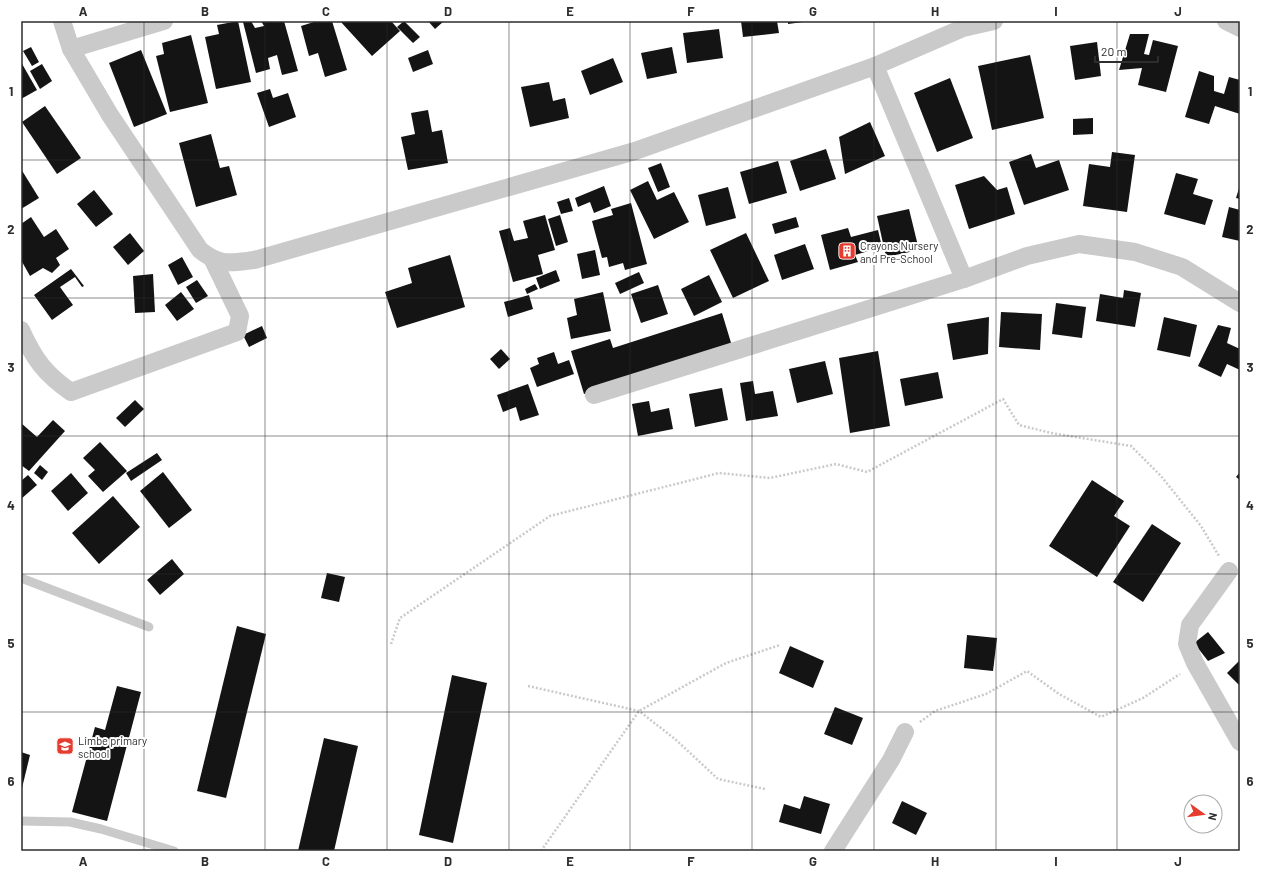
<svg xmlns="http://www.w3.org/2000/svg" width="1261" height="872" font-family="Barlow,sans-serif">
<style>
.building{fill:#141414}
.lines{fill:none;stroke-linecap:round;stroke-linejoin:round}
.path{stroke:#cacaca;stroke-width:2.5;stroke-dasharray:2 2;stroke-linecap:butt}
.service{stroke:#cacaca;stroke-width:9}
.minor{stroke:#cacaca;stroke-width:18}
.grid{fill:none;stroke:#2d2d2d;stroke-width:1;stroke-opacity:0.55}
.labels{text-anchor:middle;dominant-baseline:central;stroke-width:4;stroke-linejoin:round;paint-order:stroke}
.poi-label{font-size:11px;fill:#2d2d2d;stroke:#fff;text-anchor:start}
.neatline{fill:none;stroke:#2d2d2d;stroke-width:1.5}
.grid-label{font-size:13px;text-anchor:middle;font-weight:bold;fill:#2d2d2d}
</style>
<rect width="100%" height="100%" fill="#fff"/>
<g class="building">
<path d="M 238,21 L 251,82 L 216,89 L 205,37 L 219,34 L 217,25 Z"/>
<path d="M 251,21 L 255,28 L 264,26 L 261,21 L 284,21 L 298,71 L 282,75 L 277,55 L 268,58 L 270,69 L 256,73 L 243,22 Z"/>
<path d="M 317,21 L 332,21 L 347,70 L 325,77 L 318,53 L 309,56 L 301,26 Z"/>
<path d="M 340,21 L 391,21 L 400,31 L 372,56 Z"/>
<path d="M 404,21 L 420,37 L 413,43 L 397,27 Z"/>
<path d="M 428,21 L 444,21 L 435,29 Z"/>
<path d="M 741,21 L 777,21 L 779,33 L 743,37 Z"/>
<path d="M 788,21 L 803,21 L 803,22 L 788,24 Z"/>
<path d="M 719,29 L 723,58 L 687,63 L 683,33 Z"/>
<path d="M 1130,34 L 1149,34 L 1144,54 L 1149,55 L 1153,40 L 1178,46 L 1166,92 L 1138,85 L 1142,68 L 1119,70 Z"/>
<path d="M 191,35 L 208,103 L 170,112 L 156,56 L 164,54 L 162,43 Z"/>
<path d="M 1097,42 L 1101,76 L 1075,80 L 1070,46 Z"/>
<path d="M 31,47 L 39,62 L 32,66 L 23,51 Z"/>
<path d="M 672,47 L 677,73 L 647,79 L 641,53 Z"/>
<path d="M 141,50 L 167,114 L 134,127 L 109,63 Z"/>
<path d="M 428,50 L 433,64 L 413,72 L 408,58 Z"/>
<path d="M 1030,55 L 1044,118 L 992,130 L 978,66 Z"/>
<path d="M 613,58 L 623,82 L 590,95 L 581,71 Z"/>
<path d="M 21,62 L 37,90 L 21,99 Z"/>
<path d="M 42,64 L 52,81 L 40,89 L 30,71 Z"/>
<path d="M 1199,71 L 1214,76 L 1214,91 L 1224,94 L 1229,77 L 1240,80 L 1240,114 L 1215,106 L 1209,124 L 1185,117 Z"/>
<path d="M 950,78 L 973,138 L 937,152 L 914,93 Z"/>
<path d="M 549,82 L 553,101 L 565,98 L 569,118 L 530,127 L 521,87 Z"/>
<path d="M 270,89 L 273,98 L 288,93 L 296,117 L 269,127 L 257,93 Z"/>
<path d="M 45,106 L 81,158 L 57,174 L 22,122 Z"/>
<path d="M 428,110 L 432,132 L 442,130 L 448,163 L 408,170 L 401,137 L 415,134 L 411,113 Z"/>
<path d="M 1093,118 L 1093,134 L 1073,135 L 1073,119 Z"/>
<path d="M 870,122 L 885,156 L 845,174 L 839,137 Z"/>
<path d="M 211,134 L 220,168 L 229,166 L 237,195 L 196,207 L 179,143 Z"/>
<path d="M 826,149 L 836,179 L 800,191 L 790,161 Z"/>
<path d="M 1112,152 L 1135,155 L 1127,212 L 1083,206 L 1089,164 L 1110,167 Z"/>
<path d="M 1031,154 L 1036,168 L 1059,160 L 1069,190 L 1024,205 L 1009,162 Z"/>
<path d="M 778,161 L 787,193 L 749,204 L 740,172 Z"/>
<path d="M 661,163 L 670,187 L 658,192 L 648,168 Z"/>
<path d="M 21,169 L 39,198 L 21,209 Z"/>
<path d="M 1176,173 L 1198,179 L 1193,194 L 1213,200 L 1205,225 L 1164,214 Z"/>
<path d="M 984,176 L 997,190 L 1007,187 L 1015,214 L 969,229 L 955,185 Z"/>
<path d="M 648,181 L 657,200 L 674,192 L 689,222 L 654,239 L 630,190 Z"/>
<path d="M 1240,185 L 1240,199 L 1236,198 Z"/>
<path d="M 604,186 L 611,206 L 594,213 L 590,202 L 578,207 L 575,198 Z"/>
<path d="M 728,187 L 736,218 L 706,226 L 698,195 Z"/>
<path d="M 94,190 L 113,214 L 96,227 L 77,204 Z"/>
<path d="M 569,198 L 573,211 L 561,214 L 557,202 Z"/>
<path d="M 631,203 L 647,264 L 625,270 L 623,263 L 609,267 L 607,257 L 602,258 L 592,221 L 613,215 L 611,209 Z"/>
<path d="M 1229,207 L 1240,210 L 1240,241 L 1222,237 Z"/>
<path d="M 909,209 L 919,250 L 886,257 L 877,216 Z"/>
<path d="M 545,215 L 555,250 L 538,255 L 543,274 L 513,282 L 499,231 L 510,228 L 514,241 L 528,238 L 523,221 Z"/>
<path d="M 560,215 L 568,242 L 556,246 L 548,219 Z"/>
<path d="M 31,217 L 44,237 L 56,229 L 69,249 L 56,258 L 60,265 L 52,273 L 43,268 L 30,276 L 21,260 L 21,224 Z"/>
<path d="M 796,217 L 799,227 L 775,234 L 772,224 Z"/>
<path d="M 848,228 L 851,237 L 878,230 L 882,247 L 855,255 L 858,262 L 830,270 L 821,235 Z"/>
<path d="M 130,233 L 144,251 L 128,265 L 113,247 Z"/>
<path d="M 746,233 L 769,281 L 733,298 L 710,250 Z"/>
<path d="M 805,244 L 814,269 L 782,280 L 774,255 Z"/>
<path d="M 595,250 L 600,275 L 582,279 L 577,254 Z"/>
<path d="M 450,255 L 465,307 L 397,328 L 385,292 L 412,283 L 408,268 Z"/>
<path d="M 182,257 L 193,277 L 178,285 L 168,265 Z"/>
<path d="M 71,269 L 84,286 L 82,287 L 75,277 L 60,287 L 73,305 L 52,320 L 34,295 Z"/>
<path d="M 556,270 L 560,281 L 540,289 L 536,278 Z"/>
<path d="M 639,272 L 644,283 L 620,294 L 615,283 Z"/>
<path d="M 153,274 L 155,312 L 135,313 L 133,276 Z"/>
<path d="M 709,275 L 722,302 L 694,316 L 681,289 Z"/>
<path d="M 197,280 L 208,296 L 196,303 L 186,287 Z"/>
<path d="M 535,284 L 538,289 L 527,294 L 525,289 Z"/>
<path d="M 658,285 L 668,314 L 641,323 L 631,294 Z"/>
<path d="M 1124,290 L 1141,293 L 1135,327 L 1096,321 L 1100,294 L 1123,298 Z"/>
<path d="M 181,292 L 194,309 L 177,321 L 165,305 Z"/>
<path d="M 603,292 L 611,331 L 571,339 L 567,318 L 577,315 L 574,299 Z"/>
<path d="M 529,295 L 533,309 L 508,317 L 504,302 Z"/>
<path d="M 1056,303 L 1086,307 L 1082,338 L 1052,334 Z"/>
<path d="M 1001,312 L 1042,314 L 1040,350 L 999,347 Z"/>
<path d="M 722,313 L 732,346 L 584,394 L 571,351 L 610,339 L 613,348 Z"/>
<path d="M 989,317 L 988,354 L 953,360 L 947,324 Z"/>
<path d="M 1164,317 L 1197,325 L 1190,357 L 1157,350 Z"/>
<path d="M 1218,325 L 1231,328 L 1227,343 L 1240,349 L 1240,370 L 1227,364 L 1221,377 L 1198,366 Z"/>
<path d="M 262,326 L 267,338 L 249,347 L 243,335 Z"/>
<path d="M 501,349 L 510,359 L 499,369 L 490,359 Z"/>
<path d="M 878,351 L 890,426 L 850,433 L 839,358 Z"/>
<path d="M 554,352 L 558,364 L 569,360 L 574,374 L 537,387 L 530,368 L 539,364 L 537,358 Z"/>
<path d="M 825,361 L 833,394 L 797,403 L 789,369 Z"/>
<path d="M 938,372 L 943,398 L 905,406 L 900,379 Z"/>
<path d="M 753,381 L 755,394 L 773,391 L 778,416 L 746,421 L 740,383 Z"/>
<path d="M 528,384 L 539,415 L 520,421 L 516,407 L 503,412 L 497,395 Z"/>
<path d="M 722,388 L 728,420 L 695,427 L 689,394 Z"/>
<path d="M 135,400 L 144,409 L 125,427 L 116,418 Z"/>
<path d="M 649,401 L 651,412 L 669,408 L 673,429 L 638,436 L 632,404 Z"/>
<path d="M 53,420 L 65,431 L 29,471 L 21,465 L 21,423 L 37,437 Z"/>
<path d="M 100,442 L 127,471 L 103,492 L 88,476 L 95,470 L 83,458 Z"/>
<path d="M 157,453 L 162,460 L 131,481 L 126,473 Z"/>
<path d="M 40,465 L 48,472 L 42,480 L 34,473 Z"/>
<path d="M 163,472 L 192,510 L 169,528 L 140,491 Z"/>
<path d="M 1240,472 L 1240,480 L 1236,477 Z"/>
<path d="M 71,473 L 88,493 L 68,511 L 51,491 Z"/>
<path d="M 28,475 L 37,485 L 21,499 L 21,481 Z"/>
<path d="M 1092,480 L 1124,501 L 1114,516 L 1130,526 L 1097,577 L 1049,546 Z"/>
<path d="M 113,496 L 140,527 L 99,564 L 72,533 Z"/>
<path d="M 1152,524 L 1181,543 L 1143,602 L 1113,582 Z"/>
<path d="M 172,559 L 184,574 L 160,595 L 147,580 Z"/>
<path d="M 327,573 L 345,577 L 339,602 L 321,598 Z"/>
<path d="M 237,626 L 266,634 L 226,798 L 197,791 Z"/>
<path d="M 1208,632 L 1225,653 L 1208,661 L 1194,643 Z"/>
<path d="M 967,635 L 997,638 L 993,671 L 964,668 Z"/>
<path d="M 790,646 L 824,661 L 813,688 L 779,673 Z"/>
<path d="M 1240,660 L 1240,686 L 1227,673 Z"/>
<path d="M 452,675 L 487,683 L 453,843 L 419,835 Z"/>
<path d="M 117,686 L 141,692 L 107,821 L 72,812 L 95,727 L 105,730 Z"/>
<path d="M 835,707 L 863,718 L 852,745 L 824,734 Z"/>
<path d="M 324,738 L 358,746 L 334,851 L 298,851 Z"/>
<path d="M 21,752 L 30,755 L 22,788 L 21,788 Z"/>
<path d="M 804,796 L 830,804 L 821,834 L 779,822 L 784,804 L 800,809 Z"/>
<path d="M 902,801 L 927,813 L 916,835 L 892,823 Z"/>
</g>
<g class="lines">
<g class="path">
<path d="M 391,644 L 400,618 L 550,516 L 719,473 L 770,478 L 836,464 L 867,472 L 1003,399 L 1019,425 L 1051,433 L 1131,446 L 1161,476 L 1201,526 L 1219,556"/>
<path d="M 528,686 L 639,711 L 675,739 L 718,779 L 765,789"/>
<path d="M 920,722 L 935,711 L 986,694 L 1027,671 L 1059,694 L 1101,717 L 1143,698 L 1180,674"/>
<path d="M 541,851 L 639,711 L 726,663 L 780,645"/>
</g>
<g class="service">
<path d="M 21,578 L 149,627"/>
<path d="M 21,821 L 70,822 L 101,829 L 174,851"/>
</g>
<g class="minor">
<path d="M 62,21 L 71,49 L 110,115 L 200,250 C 220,266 229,263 254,260 L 635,151 L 875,66 L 963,28 L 994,21"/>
<path d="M 1226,21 L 1240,28"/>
<path d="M 71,49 L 164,21"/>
<path d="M 875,66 L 964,279"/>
<path d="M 21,330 C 34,359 45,374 71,392 L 237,332 L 240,316 L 213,260"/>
<path d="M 594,395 L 964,279 L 1027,256 L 1079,244 L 1135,252 L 1182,267 L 1240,303"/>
<path d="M 1229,571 L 1190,625 L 1187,644 L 1195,663 L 1240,742"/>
<path d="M 833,851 L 891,760 L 905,732"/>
</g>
</g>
<path class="grid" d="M 144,21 L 144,851M 265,21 L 265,851M 387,21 L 387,851M 509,21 L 509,851M 630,21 L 630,851M 752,21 L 752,851M 874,21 L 874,851M 996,21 L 996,851M 1117,21 L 1117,851M 21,160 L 1240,160M 21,298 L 1240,298M 21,436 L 1240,436M 21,574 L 1240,574M 21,712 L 1240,712"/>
<defs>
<symbol id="building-square" viewBox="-11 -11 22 22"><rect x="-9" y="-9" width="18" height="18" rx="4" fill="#e53c2f" stroke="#fff"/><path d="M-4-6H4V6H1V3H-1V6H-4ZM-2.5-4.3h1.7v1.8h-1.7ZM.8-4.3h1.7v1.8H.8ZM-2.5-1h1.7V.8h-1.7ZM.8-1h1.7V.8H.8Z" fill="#fff"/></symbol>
<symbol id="school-square" viewBox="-11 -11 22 22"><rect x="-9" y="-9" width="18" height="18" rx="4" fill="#e53c2f" stroke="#fff"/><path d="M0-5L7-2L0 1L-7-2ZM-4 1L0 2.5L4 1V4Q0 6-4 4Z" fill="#fff"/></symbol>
</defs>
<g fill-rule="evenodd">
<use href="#building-square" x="837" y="241" width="20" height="20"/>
<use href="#school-square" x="55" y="736" width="20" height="20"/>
</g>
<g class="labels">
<g class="poi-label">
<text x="860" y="245">Crayons Nursery<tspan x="860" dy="13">and Pre-School</tspan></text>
<text x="78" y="740">Limbe primary<tspan x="78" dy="13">school</tspan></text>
</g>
</g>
<rect width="1261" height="872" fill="none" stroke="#ffffff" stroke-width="44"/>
<g transform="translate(1203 814) rotate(104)"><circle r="19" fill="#ffffff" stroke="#ababab"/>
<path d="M0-3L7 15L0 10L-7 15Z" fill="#e53c2f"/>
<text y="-6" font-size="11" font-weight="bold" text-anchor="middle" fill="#2d2d2d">N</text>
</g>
<path d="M1095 56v6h63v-6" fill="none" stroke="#2d2d2d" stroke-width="2"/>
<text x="1101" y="56" font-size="12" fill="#2d2d2d" stroke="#ffffff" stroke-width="3" paint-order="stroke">20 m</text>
<rect x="22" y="22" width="1217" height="828" class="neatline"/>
<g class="grid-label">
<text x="83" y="16">A</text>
<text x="205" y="16">B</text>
<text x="326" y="16">C</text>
<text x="448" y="16">D</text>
<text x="570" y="16">E</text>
<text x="691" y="16">F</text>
<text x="813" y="16">G</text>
<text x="935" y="16">H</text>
<text x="1056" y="16">I</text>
<text x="1178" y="16">J</text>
<text x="11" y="96">1</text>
<text x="1250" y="96">1</text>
<text x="11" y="234">2</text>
<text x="1250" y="234">2</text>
<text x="11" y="372">3</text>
<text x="1250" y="372">3</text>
<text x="11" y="510">4</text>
<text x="1250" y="510">4</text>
<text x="11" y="648">5</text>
<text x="1250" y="648">5</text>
<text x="11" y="786">6</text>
<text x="1250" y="786">6</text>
<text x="83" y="866">A</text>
<text x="205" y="866">B</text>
<text x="326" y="866">C</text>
<text x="448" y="866">D</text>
<text x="570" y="866">E</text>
<text x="691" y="866">F</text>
<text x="813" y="866">G</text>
<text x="935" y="866">H</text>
<text x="1056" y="866">I</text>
<text x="1178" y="866">J</text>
</g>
</svg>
